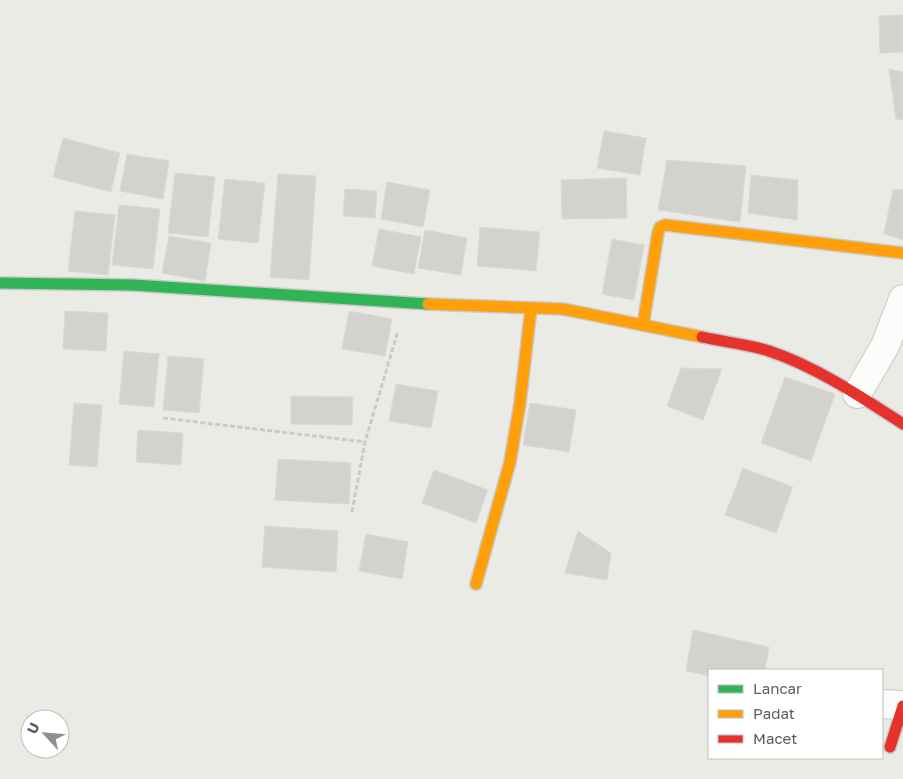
<svg xmlns="http://www.w3.org/2000/svg" width="903" height="779" font-family="'Golos Text',sans-serif">
<style>
.building{fill:#d3d2cf;stroke:#dad9d4}
.lines{fill:none;stroke-linecap:round;stroke-linejoin:round}
.street-casing{stroke:#c7c9c7;stroke-width:30}
.fast-casing{stroke:#c8c9c8;stroke-width:14}
.slow-casing{stroke:#c8c9c8;stroke-width:14}
.jam-casing{stroke:#c8c9c8;stroke-width:14}
.path{stroke:#c7ccca;stroke-width:3;stroke-dasharray:5 2.5;stroke-linecap:butt}
.street{stroke:#fcfcfb;stroke-width:28}
.fast{stroke:#30b455;stroke-width:11}
.slow{stroke:#ff9f0a;stroke-width:11}
.jam{stroke:#e5322d;stroke-width:11}
</style>
<rect width="100%" height="100%" fill="#ebebe5"/>
<g class="building">
<path d="M 903,15 L 903,52 L 880,53 L 879,16 Z"/>
<path d="M 889,69 L 903,72 L 903,120 L 896,119 Z"/>
<path d="M 604,131 L 646,138 L 640,175 L 597,168 Z"/>
<path d="M 63,138 L 120,153 L 111,192 L 53,177 Z"/>
<path d="M 127,154 L 169,161 L 163,199 L 120,191 Z"/>
<path d="M 667,160 L 746,166 L 740,222 L 658,210 Z"/>
<path d="M 175,173 L 215,177 L 208,237 L 168,233 Z"/>
<path d="M 278,174 L 316,176 L 309,280 L 270,277 Z"/>
<path d="M 751,175 L 798,180 L 797,220 L 748,213 Z"/>
<path d="M 626,178 L 627,218 L 562,219 L 561,180 Z"/>
<path d="M 225,179 L 265,183 L 258,243 L 218,239 Z"/>
<path d="M 387,182 L 430,190 L 423,227 L 381,219 Z"/>
<path d="M 345,189 L 377,191 L 375,218 L 343,216 Z"/>
<path d="M 893,189 L 903,190 L 903,240 L 884,234 Z"/>
<path d="M 119,205 L 160,209 L 153,269 L 112,265 Z"/>
<path d="M 75,211 L 115,215 L 108,275 L 68,271 Z"/>
<path d="M 480,227 L 540,232 L 536,271 L 477,266 Z"/>
<path d="M 379,229 L 421,237 L 414,274 L 372,266 Z"/>
<path d="M 425,230 L 467,238 L 461,275 L 418,268 Z"/>
<path d="M 169,236 L 211,243 L 205,281 L 162,273 Z"/>
<path d="M 612,239 L 644,245 L 634,300 L 602,294 Z"/>
<path d="M 65,311 L 108,313 L 106,351 L 63,349 Z"/>
<path d="M 349,311 L 392,319 L 385,356 L 342,349 Z"/>
<path d="M 124,351 L 159,354 L 154,407 L 119,404 Z"/>
<path d="M 168,356 L 204,359 L 199,413 L 163,410 Z"/>
<path d="M 681,368 L 722,369 L 703,420 L 667,406 Z"/>
<path d="M 785,377 L 835,394 L 811,461 L 761,443 Z"/>
<path d="M 396,384 L 438,391 L 431,428 L 389,421 Z"/>
<path d="M 291,396 L 353,397 L 352,425 L 291,424 Z"/>
<path d="M 74,403 L 102,405 L 97,467 L 69,465 Z"/>
<path d="M 530,403 L 576,410 L 569,452 L 523,445 Z"/>
<path d="M 138,430 L 183,433 L 181,465 L 136,462 Z"/>
<path d="M 278,459 L 351,463 L 349,504 L 275,500 Z"/>
<path d="M 743,468 L 793,487 L 776,533 L 725,515 Z"/>
<path d="M 434,470 L 488,490 L 476,523 L 422,503 Z"/>
<path d="M 265,526 L 338,531 L 336,572 L 262,567 Z"/>
<path d="M 578,531 L 611,553 L 607,580 L 565,573 Z"/>
<path d="M 366,534 L 408,542 L 402,579 L 359,571 Z"/>
<path d="M 693,630 L 769,647 L 765,670 L 709,670 L 709,676 L 686,671 Z"/>
</g>
<g class="lines">
<defs>
<g id="street">
<path d="M 857,394 L 885,346 L 903,299"/>
<path d="M 882,704 L 903,705"/>
</g>
<path id="fast" d="M 0,283 L 133,285 L 428,304"/>
<g id="slow">
<path d="M 428,304 L 563,309 L 702,337"/>
<path d="M 643,325 L 658,233 L 660,227 L 665,225 L 903,253"/>
<path d="M 476,584 L 510,462 L 520,403 L 531,308"/>
</g>
<g id="jam">
<path d="M 702,337 C 724,342 748,344 769,351 C 815,366 863,398 903,424"/>
<path d="M 890,747 L 903,706"/>
</g>
</defs>
<use href="#street" class="street-casing"/>
<use href="#fast" class="fast-casing"/>
<use href="#slow" class="slow-casing"/>
<use href="#jam" class="jam-casing"/>
<g class="path">
<path d="M 163,418 L 365,442"/>
<path d="M 352,512 L 365,442 L 398,331"/>
</g>
<use href="#street" class="street"/>
<use href="#fast" class="fast"/>
<use href="#slow" class="slow"/>
<use href="#jam" class="jam"/>
</g>
<rect x="708" y="669" width="175" height="90" fill="#ffffff" stroke="#bdbec1"/>
<rect x="718" y="685" width="25" height="8" fill="#30b455" stroke="#bdbec1"/>
<text x="753" y="694" font-size="15" fill="#5a5d63">Lancar</text>
<rect x="718" y="710" width="25" height="8" fill="#ff9f0a" stroke="#bdbec1"/>
<text x="753" y="719" font-size="15" fill="#5a5d63">Padat</text>
<rect x="718" y="735" width="25" height="8" fill="#e5322d" stroke="#bdbec1"/>
<text x="753" y="744" font-size="15" fill="#5a5d63">Macet</text>
<g transform="translate(45 734) rotate(296)"><circle r="24" fill="#ffffff" stroke="#bdbec1"/>
<path d="M0-4L9 19L0 12L-9 19Z" fill="#8d8f90"/>
<text y="-8" font-size="14" font-weight="bold" text-anchor="middle" fill="#5a5d63">U</text>
</g>
</svg>
